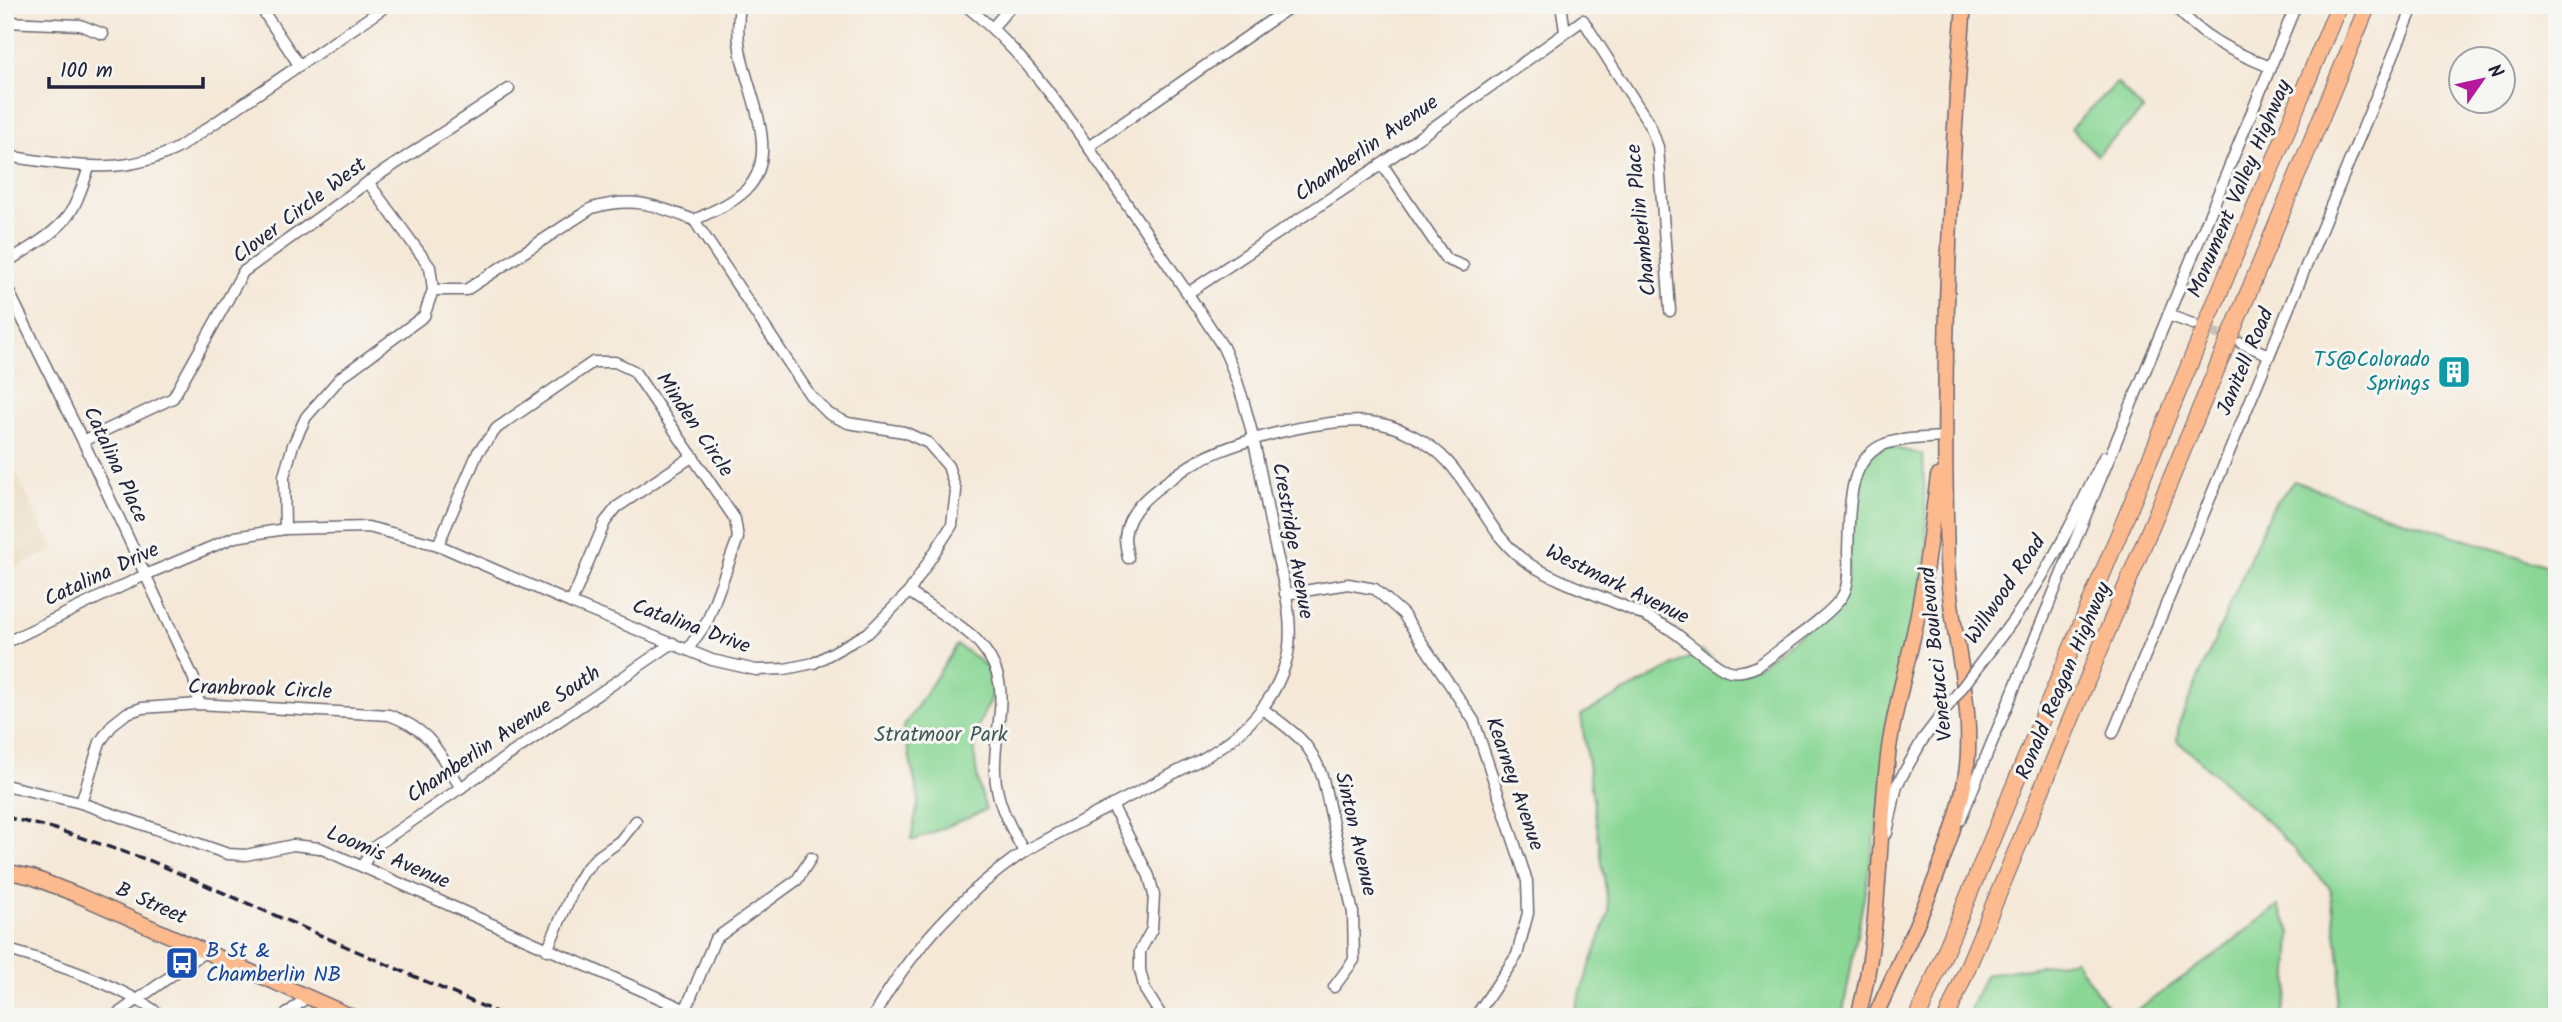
<svg xmlns="http://www.w3.org/2000/svg" width="2562" height="1022" font-family="Kalam,sans-serif">
<style>
.built{fill:#ebd8ba}
.green{fill:#8ad795;stroke:#567c68;stroke-width:2}
.lines{fill:none;stroke-linecap:round;stroke-linejoin:round}
.minor-tunnel{stroke:#cbc0b8;stroke-width:10;stroke-dasharray:10 5;stroke-linecap:butt}
.minor-casing{stroke:#6c6772;stroke-width:13}
.major-casing{stroke:#6c6772;stroke-width:17}
.highway-casing{stroke:#6c6772;stroke-width:18}
.minor{stroke:#fff;stroke-width:10}
.major{stroke:#fcba8e;stroke-width:14}
.highway{stroke:#fcba8e;stroke-width:16}
.rail{stroke:#22223b;stroke-width:3.5;stroke-dasharray:10 5;stroke-linecap:butt}
.minor-bridge-casing{stroke:#6c6772;stroke-width:13;stroke-linecap:butt}
.minor-bridge{stroke:#fff;stroke-width:10}
.labels{text-anchor:middle;dominant-baseline:central;stroke-width:6;stroke-linejoin:round;paint-order:stroke}
.street-label{font-size:21px;fill:#22223b;stroke:#f6f6f2}
.culture-label{font-size:21px;fill:#0d838f;stroke:#f6f6f2;text-anchor:end}
.park-label{font-size:21px;fill:#415856;stroke:#f6f6f2}
.transit-label{font-size:21px;fill:#164399;stroke:#f6f6f2;text-anchor:start}
</style>
<rect width="100%" height="100%" fill="#f6f6f2"/>
<filter id="ink" filterUnits="userSpaceOnUse"><feTurbulence type="fractalNoise" baseFrequency=".0143" numOctaves="2"/><feDisplacementMap in="SourceGraphic" scale="14" xChannelSelector="R" yChannelSelector="G"/><feConvolveMatrix kernelMatrix="1 2 1 2 8 2 1 2 1" color-interpolation-filters="sRGB"/></filter>
<filter id="wash" filterUnits="userSpaceOnUse"><feTurbulence type="fractalNoise" baseFrequency=".00686" numOctaves="4" result="noise"/><feDisplacementMap in="SourceGraphic" scale="28" xChannelSelector="R" yChannelSelector="G"/><feGaussianBlur stdDeviation="1.57" result="paint"/><feColorMatrix in="noise" values="0 0 0 0 0 0 0 0 0 0 0 0 0 0 0 0 0 1.4 0 .05"/><feComposite in="paint" operator="in"/></filter>
<g filter="url(#wash)">
<rect width="100%" height="100%" fill="#f5e8d7"/>
<path class="built" d="M 5,450 L 53,550 L 5,572 Z"/>
<g class="green">
<path d="M 2117,83 L 2143,110 L 2097,155 L 2071,128 Z"/>
<path d="M 1884,445 L 1923,455 L 1927,553 L 1842,1017 L 1572,1017 L 1609,912 L 1581,715 L 1701,651 L 1728,671 L 1758,666 L 1830,610 L 1847,580 L 1851,504 L 1861,466 Z"/>
<path d="M 2294,481 L 2371,509 L 2557,569 L 2557,1017 L 2334,1017 L 2341,970 L 2330,888 L 2272,826 L 2177,740 L 2179,723 L 2271,509 Z"/>
<path d="M 957,645 C 980,660 1004,673 989,704 C 984,714 978,723 976,734 C 972,759 978,786 986,810 L 915,840 L 911,839 L 919,799 L 903,728 Z"/>
<path d="M 2278,906 L 2291,932 L 2288,994 L 2281,1017 L 2127,1017 L 2216,954 Z"/>
<path d="M 2075,960 L 2114,1017 L 1967,1017 L 1985,975 Z"/>
</g>
</g>
<g filter="url(#ink)">
<g class="lines">
<path class="minor-tunnel" d="M 2199,327 L 2233,340"/>
<defs>
<g id="minor">
<path d="M 259,5 L 299,65"/>
<path d="M 1561,5 L 1565,31"/>
<path d="M 2174,5 C 2202,38 2231,51 2270,67"/>
<path d="M 5,22 L 80,25 L 103,34"/>
<path d="M 993,27 L 1012,5"/>
<path d="M 1088,147 L 1293,5"/>
<path d="M 5,156 C 67,164 119,178 178,148 L 388,5"/>
<path d="M 1382,164 L 1446,259 L 1463,266"/>
<path d="M 694,220 C 713,211 731,204 746,190 C 783,153 746,91 740,49 C 737,34 738,20 740,5"/>
<path d="M 5,263 C 27,249 55,235 70,213 C 79,200 83,183 89,168"/>
<path d="M 5,284 L 83,441 L 194,679 L 199,704"/>
<path d="M 433,290 L 466,290 L 592,208 C 635,196 654,205 694,220"/>
<path d="M 1188,293 L 1382,164 L 1583,20 L 1650,125 L 1658,147 L 1670,311"/>
<path d="M 2168,315 L 2193,324"/>
<path d="M 2241,343 L 2269,355"/>
<path d="M 83,441 L 173,398 L 243,272 L 368,182 L 509,89"/>
<path d="M 285,529 L 284,476 L 293,445 L 306,417 L 341,377 L 424,316 L 433,290 L 430,267 L 368,182"/>
<path d="M 438,545 L 478,452 L 497,428 L 593,362 L 615,362 L 634,371 L 735,519 L 738,538 L 707,622 L 688,649"/>
<path d="M 1128,558 C 1127,552 1125,544 1125,537 C 1127,507 1159,487 1182,471 C 1219,443 1323,417 1369,422 C 1397,424 1430,442 1448,462 C 1477,494 1493,542 1531,565 C 1574,591 1629,603 1671,630 C 1687,641 1711,663 1727,670 C 1737,674 1749,670 1758,666 C 1777,651 1836,612 1844,593 C 1850,581 1848,563 1848,550 C 1850,516 1845,459 1885,444 C 1903,438 1925,438 1944,437"/>
<path d="M 909,592 C 927,605 966,627 979,643 C 1017,685 993,724 995,772 C 996,803 1010,826 1024,852"/>
<path d="M 1285,594 L 1348,584 L 1375,589 L 1403,614 L 1474,721 L 1527,881 L 1528,913 L 1517,955 L 1475,1017"/>
<path d="M 571,603 L 605,522 L 617,507 L 693,456"/>
<path d="M 2008,627 C 2047,575 2076,516 2104,457"/>
<path d="M 5,643 L 145,575 L 235,537 L 285,529 L 368,527 L 438,545 L 571,603 L 712,660 L 756,670 L 785,669 L 814,663 L 868,633 L 909,592 L 952,525 L 956,491 L 948,466 L 928,443 L 904,432 L 848,423 L 829,414 L 810,395 L 694,220"/>
<path d="M 1263,709 C 1294,733 1310,740 1323,779 L 1353,913 L 1354,960 L 1334,987"/>
<path d="M 2113,733 L 2414,5"/>
<path d="M 5,785 L 81,803 L 228,854 L 246,855 L 293,845 L 320,848 L 702,1017"/>
<path d="M 81,803 L 100,742 L 113,724 L 127,713 L 142,708 L 199,704 L 389,715 C 433,731 437,751 461,788"/>
<path d="M 1112,805 L 1149,876 L 1154,895 L 1152,929 L 1140,951 L 1140,970 L 1145,990 L 1162,1017"/>
<path d="M 1960,820 L 2296,5"/>
<path d="M 1887,833 L 1897,785 L 1923,739"/>
<path d="M 363,865 L 374,847 L 673,643"/>
<path d="M 5,949 C 54,963 124,986 163,1017"/>
<path d="M 547,950 L 576,884 L 584,871 L 596,858 L 620,841 L 636,821"/>
<path d="M 685,1011 L 715,939 L 797,880 L 811,858"/>
<path d="M 113,1017 L 206,951"/>
<path d="M 283,1017 L 307,997"/>
<path d="M 873,1017 C 908,953 964,892 1024,852 C 1043,840 1065,830 1085,819 C 1125,799 1164,778 1204,758 C 1243,735 1275,703 1287,658 C 1296,620 1281,575 1273,537 C 1260,473 1251,406 1223,347 C 1187,291 1149,237 1112,182 C 1069,118 1026,53 965,5"/>
</g>
<g id="major">
<path d="M 5,871 L 32,877 L 80,896 L 353,1017"/>
<path d="M 1858,1017 C 1882,928 1877,838 1889,748 C 1896,699 1912,651 1920,602 C 1928,560 1932,518 1938,476"/>
<path d="M 1875,1017 C 1907,944 1951,858 1965,780 C 1978,709 1949,632 1947,560 C 1942,375 1948,190 1964,5"/>
</g>
<g id="highway">
<path d="M 1918,1017 L 2339,5"/>
<path d="M 1947,1017 L 2368,5"/>
</g>
</defs>
<use href="#minor" class="minor-casing"/>
<use href="#major" class="major-casing"/>
<use href="#highway" class="highway-casing"/>
<use href="#minor" class="minor"/>
<use href="#major" class="major"/>
<use href="#highway" class="highway"/>
<path class="rail" d="M 5,817 L 52,828 L 151,861 L 507,1017"/>
<defs>
<path id="minor-bridge" d="M 1923,739 L 2008,627"/>
</defs>
<use href="#minor-bridge" class="minor-bridge-casing"/>
<use href="#minor-bridge" class="minor-bridge"/>
</g>
</g>
<defs>
<symbol id="building-square" viewBox="-11 -11 22 22"><rect x="-9" y="-9" width="18" height="18" rx="4" fill="#0f9aa8" stroke="#f6f6f2"/><path d="M-4-6H4V6H1V3H-1V6H-4ZM-2.5-4.3h1.7v1.8h-1.7ZM.8-4.3h1.7v1.8H.8ZM-2.5-1h1.7V.8h-1.7ZM.8-1h1.7V.8H.8Z" fill="#fff"/></symbol>
<symbol id="bus-square" viewBox="-11 -11 22 22"><rect x="-9" y="-9" width="18" height="18" rx="4" fill="#1a4fb4" stroke="#f6f6f2"/><path d="M-5-6H5V4H4V6H2V4H-2V6H-4V4H-5ZM-3.5-4V0h7V-4ZM-3.5 1.2v1.5H-2V1.2ZM2 1.2v1.5H3.5V1.2Z" fill="#fff"/></symbol>
</defs>
<g fill-rule="evenodd">
<use href="#building-square" x="2435" y="353" width="38" height="38"/>
<use href="#bus-square" x="163" y="944" width="38" height="38"/>
</g>
<g class="labels">
<g class="street-label">
<text transform="translate(1367 149) rotate(-35)">Chamberlin Avenue</text>
<text transform="translate(2240 189) rotate(-67)">Monument Valley Highway</text>
<text transform="translate(300 211) rotate(-37)">Clover Circle West</text>
<text transform="translate(1642 220) rotate(-96)">Chamberlin Place</text>
<text transform="translate(2246 362) rotate(-67)">Janitell Road</text>
<text transform="translate(694 425) rotate(56)">Minden Circle</text>
<text transform="translate(115 465) rotate(65)">Catalina Place</text>
<text transform="translate(1292 541) rotate(80)">Crestridge Avenue</text>
<text transform="translate(102 575) rotate(-25)">Catalina Drive</text>
<text transform="translate(1617 585) rotate(26)">Westmark Avenue</text>
<text transform="translate(2006 590) rotate(-56)">Willwood Road</text>
<text transform="translate(691 627) rotate(20)">Catalina Drive</text>
<text transform="translate(1937 654) rotate(-96)">Venetucci Boulevard</text>
<text transform="translate(2064 681) rotate(-67)">Ronald Reagan Highway</text>
<text transform="translate(260 690) rotate(2)">Cranbrook Circle</text>
<text transform="translate(504 735) rotate(-34)">Chamberlin Avenue South</text>
<text transform="translate(1514 784) rotate(71)">Kearney Avenue</text>
<text transform="translate(1355 834) rotate(77)">Sinton Avenue</text>
<text transform="translate(388 858) rotate(23)">Loomis Avenue</text>
<text transform="translate(151 904) rotate(24)">B Street</text>
</g>
<g class="culture-label">
<text x="2430" y="360">T5@Colorado<tspan x="2430" dy="24">Springs</tspan></text>
</g>
<g class="park-label">
<text x="941" y="735">Stratmoor Park</text>
</g>
<g class="transit-label">
<text x="206" y="951">B St &amp;<tspan x="206" dy="24">Chamberlin NB</tspan></text>
</g>
</g>
<rect width="2562" height="1022" fill="none" stroke="#f6f6f2" stroke-width="28"/>
<g transform="translate(2482 80) rotate(56)"><circle r="33" fill="#f6f6f2" stroke="#a1a1a9" stroke-width="2"/>
<path d="M0-5L12 26L0 18L-12 26Z" fill="#b5179e"/>
<text y="-10" font-size="19" font-weight="bold" text-anchor="middle" fill="#22223b">N</text>
</g>
<path d="M49 77v10h154v-10" fill="none" stroke="#22223b" stroke-width="3.5"/>
<text x="60" y="77" font-size="21" fill="#22223b" stroke="#f6f6f2" stroke-width="5" paint-order="stroke">100 m</text>
</svg>
